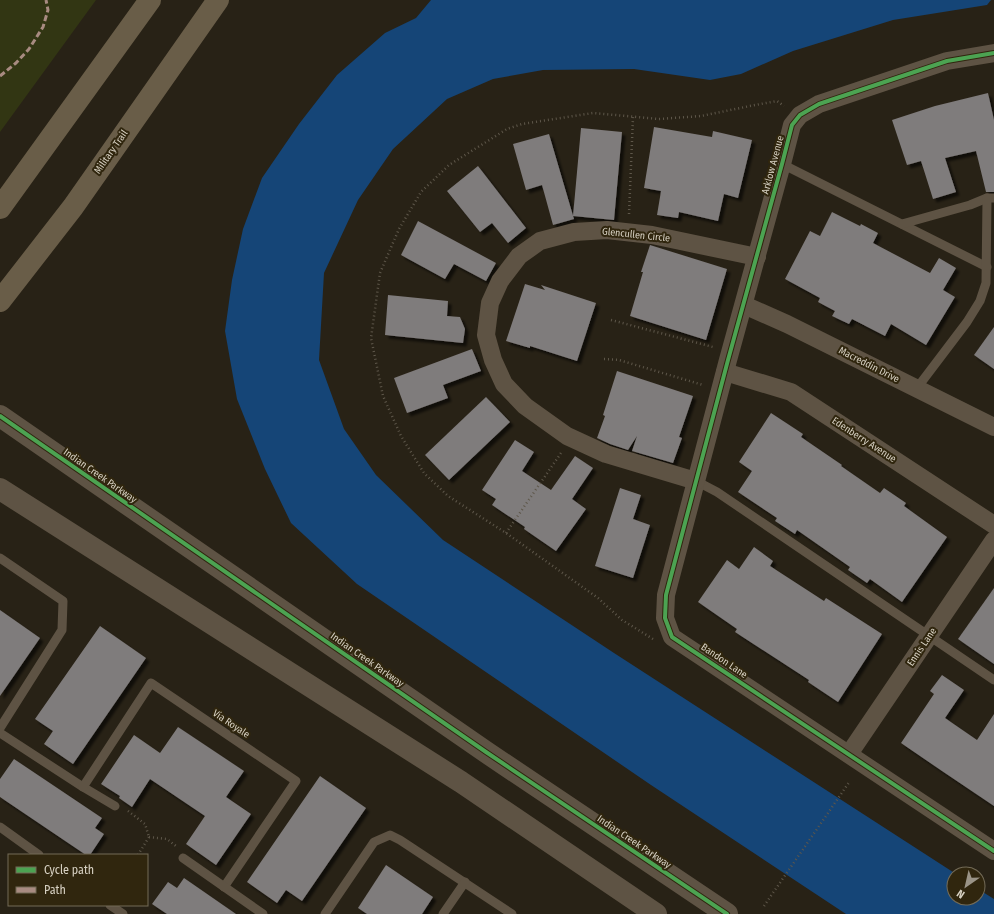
<svg xmlns="http://www.w3.org/2000/svg" width="994" height="914" font-family="'Fira Sans Condensed',sans-serif">
<style>
.green{fill:#323613}
.water{fill:#154577}
.building{fill:#7f7b7b;filter:url(#shadow)}
.lines{fill:none;stroke-linecap:round;stroke-linejoin:round}
.path{stroke:#5e574a;stroke-width:2.5;stroke-dasharray:1 3;stroke-linecap:butt}
.service{stroke:#5e5344;stroke-width:9}
.minor{stroke:#5e5344;stroke-width:18}
.tertiary{stroke:#5e5344;stroke-width:22}
.secondary{stroke:#695d48;stroke-width:22}
.quiet{stroke:#a88b81;stroke-width:3;stroke-dasharray:6 3;stroke-linecap:butt}
.cycleway-casing{stroke:#30260e;stroke-width:6}
.cycleway{stroke:#4ca352;stroke-width:4}
.labels{text-anchor:middle;dominant-baseline:central;stroke-width:4;stroke-linejoin:round;paint-order:stroke}
.street-label{font-size:10px;fill:#d8d2c4;stroke:#30260e}
</style>
<defs>
<filter id="shadow"><feDropShadow dx="3.5" dy="3.5" stdDeviation="1" flood-color="#0009"/></filter>
</defs>
<rect width="100%" height="100%" fill="#282216"/>
<path class="green" d="M 0,0 L 96,0 L 0,132 Z"/>
<path class="water" d="M 431,0 L 991,0 L 987,5 L 893,20 L 793,51 L 741,74 L 710,80 L 634,69 L 543,70 L 493,79 L 447,99 L 393,149 L 358,200 L 324,273 L 319,360 L 344,429 L 376,475 L 443,540 L 614,653 L 956,874 L 954,874 L 954,898 L 978,898 L 978,889 L 994,899 L 994,914 L 846,914 L 651,785 L 357,584 L 291,523 L 265,469 L 237,399 L 225,331 L 232,280 L 243,229 L 262,178 L 299,124 L 337,75 L 385,33 L 416,18 Z"/>
<g class="building">
<path d="M 988,93 L 994,120 L 994,192 L 986,192 L 976,151 L 945,158 L 956,192 L 933,199 L 921,161 L 907,165 L 892,120 L 935,106 Z"/>
<path d="M 654,127 L 712,137 L 713,131 L 752,140 L 738,198 L 724,194 L 718,221 L 679,212 L 678,218 L 657,215 L 661,191 L 644,188 Z"/>
<path d="M 581,128 L 622,132 L 614,220 L 573,216 Z"/>
<path d="M 549,134 L 574,219 L 553,225 L 542,185 L 526,190 L 513,144 Z"/>
<path d="M 478,166 L 526,228 L 508,243 L 492,223 L 480,232 L 447,191 Z"/>
<path d="M 832,212 L 860,226 L 861,224 L 878,233 L 873,243 L 930,273 L 939,258 L 956,268 L 943,290 L 955,297 L 926,345 L 891,324 L 885,336 L 852,319 L 849,324 L 832,316 L 835,311 L 818,302 L 820,298 L 785,279 L 810,231 L 820,236 Z"/>
<path d="M 418,221 L 496,263 L 486,281 L 454,264 L 445,279 L 401,255 Z"/>
<path d="M 650,245 L 727,269 L 706,340 L 630,316 L 643,272 L 641,272 Z"/>
<path d="M 525,284 L 545,290 L 541,285 L 596,303 L 577,361 L 530,346 L 530,348 L 506,341 Z"/>
<path d="M 388,295 L 448,301 L 447,316 L 460,317 L 465,329 L 463,343 L 385,335 Z"/>
<path d="M 994,327 L 994,369 L 974,355 Z"/>
<path d="M 472,349 L 481,371 L 443,385 L 448,398 L 407,413 L 394,378 Z"/>
<path d="M 617,371 L 693,396 L 679,437 L 682,438 L 673,463 L 632,451 L 637,436 L 628,450 L 610,444 L 597,438 L 605,416 L 603,415 Z"/>
<path d="M 486,397 L 510,422 L 449,480 L 425,455 Z"/>
<path d="M 771,413 L 803,434 L 801,437 L 842,465 L 841,466 L 880,493 L 884,488 L 906,503 L 904,506 L 947,537 L 902,602 L 870,579 L 867,583 L 848,570 L 850,567 L 797,530 L 795,534 L 775,521 L 777,518 L 738,492 L 752,471 L 739,462 Z"/>
<path d="M 515,440 L 534,452 L 522,471 L 551,490 L 575,456 L 593,468 L 572,499 L 586,509 L 556,551 L 524,529 L 525,527 L 492,505 L 496,499 L 482,490 Z"/>
<path d="M 620,488 L 641,495 L 633,519 L 650,525 L 633,578 L 595,566 Z"/>
<path d="M 754,547 L 773,561 L 770,566 L 824,601 L 826,598 L 882,634 L 838,702 L 808,682 L 809,680 L 735,632 L 737,629 L 698,602 L 727,560 L 739,569 Z"/>
<path d="M 994,588 L 994,664 L 958,639 Z"/>
<path d="M 0,610 L 40,638 L 0,696 Z"/>
<path d="M 100,626 L 146,658 L 73,764 L 44,744 L 53,731 L 35,719 Z"/>
<path d="M 942,675 L 964,690 L 945,718 L 977,740 L 994,714 L 994,806 L 942,771 L 901,743 L 934,694 L 930,691 Z"/>
<path d="M 178,727 L 244,771 L 226,797 L 251,814 L 216,865 L 186,844 L 205,816 L 150,779 L 132,807 L 119,798 L 120,796 L 101,784 L 134,735 L 160,753 Z"/>
<path d="M 14,759 L 102,818 L 95,828 L 104,834 L 90,855 L 86,855 L 0,797 L 0,779 Z"/>
<path d="M 320,776 L 366,808 L 302,901 L 286,890 L 277,903 L 247,882 Z"/>
<path d="M 386,865 L 433,897 L 422,914 L 367,914 L 358,908 Z"/>
<path d="M 184,878 L 236,914 L 167,914 L 152,904 L 168,882 L 177,888 Z"/>
</g>
<g class="lines">
<g class="path">
<path d="M 629,214 L 633,117"/>
<path d="M 611,320 L 713,347"/>
<path d="M 604,359 L 619,360 L 703,385"/>
<path d="M 506,533 L 561,453"/>
<path d="M 653,639 L 622,620 L 598,598 L 506,533 L 448,496 L 424,473 L 401,436 L 383,396 L 371,338 L 380,273 L 399,229 L 421,192 L 449,165 L 507,129 L 522,124 L 593,113 L 659,119 L 701,116 L 750,106 L 777,101 L 784,106"/>
<path d="M 128,811 L 145,824 L 149,837"/>
<path d="M 149,837 L 167,839 L 176,846"/>
<path d="M 138,855 L 149,837"/>
<path d="M 764,906 L 850,781"/>
</g>
<g class="service">
<path d="M 782,164 L 987,267"/>
<path d="M 902,224 L 970,205 L 987,198 L 994,198"/>
<path d="M 917,388 L 967,322 L 980,301 L 986,283 L 987,198"/>
<path d="M 696,481 L 717,492 L 994,680"/>
<path d="M 0,558 L 63,601 L 62,630 L 0,728"/>
<path d="M 0,733 L 83,787 L 115,806"/>
<path d="M 83,787 L 151,683 L 296,781 L 224,887"/>
<path d="M 0,827 L 39,855"/>
<path d="M 183,858 L 263,914"/>
<path d="M 110,905 L 123,914"/>
<path d="M 325,914 L 374,842 L 390,835 L 400,840 L 512,914"/>
<path d="M 443,914 L 465,882"/>
</g>
<g class="minor">
<path d="M 994,53 L 947,61 L 819,104 L 800,115 L 792,125 L 782,164 L 728,360 L 666,595 L 665,618 L 672,637 L 994,851"/>
<path d="M 744,305 L 787,324 L 994,427"/>
<path d="M 725,372 L 791,392 L 994,525"/>
<path d="M 696,481 L 606,454 L 567,436 L 525,406 L 504,384 L 493,360 L 486,335 L 490,303 L 500,281 L 519,256 L 540,241 L 574,232 L 607,230 L 652,235 L 757,257"/>
<path d="M 849,754 L 994,540"/>
</g>
<g class="tertiary">
<path d="M 0,416 L 486,752 L 727,914"/>
<path d="M 0,489 L 461,782 L 656,914"/>
</g>
<g class="secondary">
<path d="M 0,208 L 150,0"/>
<path d="M 0,301 L 73,207 L 218,0"/>
</g>
<path class="quiet" d="M 0,76 L 16,63 L 29,49 L 43,27 L 48,10 L 46,0"/>
<defs>
<g id="cycleway">
<path d="M 994,53 L 947,61 L 819,104 L 800,115 L 792,125 L 782,164 L 728,360 L 666,595 L 665,618 L 672,637 L 994,851"/>
<path d="M 0,416 L 486,752 L 727,914"/>
</g>
</defs>
<use href="#cycleway" class="cycleway-casing"/>
<use href="#cycleway" class="cycleway"/>
</g>
<g class="labels">
<g class="street-label">
<text transform="translate(111 152) rotate(-55)">Military Trail</text>
<text transform="translate(773 165) rotate(-75)">Arklow Avenue</text>
<text transform="translate(636 235) rotate(6)">Glencullen Circle</text>
<text transform="translate(869 365) rotate(27)">Macreddin Drive</text>
<text transform="translate(864 440) rotate(33)">Edenberry Avenue</text>
<text transform="translate(100 476) rotate(35)">Indian Creek Parkway</text>
<text transform="translate(922 647) rotate(-56)">Ennis Lane</text>
<text transform="translate(367 660) rotate(35)">Indian Creek Parkway</text>
<text transform="translate(724 661) rotate(34)">Bandon Lane</text>
<text transform="translate(231 724) rotate(34)">Via Royale</text>
<text transform="translate(634 842) rotate(34)">Indian Creek Parkway</text>
</g>
</g>
<rect x="8" y="854" width="140" height="52" fill="#30260e" stroke="#736b57"/>
<rect x="16" y="867" width="20" height="6" fill="#4ca352" stroke="#736b57"/>
<text x="44" y="874" font-size="12" fill="#d8d2c4">Cycle path</text>
<rect x="16" y="887" width="20" height="6" fill="#a88b81" stroke="#736b57"/>
<text x="44" y="894" font-size="12" fill="#d8d2c4">Path</text>
<g transform="translate(966 886) rotate(214)"><circle r="19" fill="#30260e" stroke="#736b57"/>
<path d="M0-3L7 15L0 10L-7 15Z" fill="#9a9487"/>
<text y="-6" font-size="11" font-weight="bold" text-anchor="middle" fill="#d8d2c4">N</text>
</g>
</svg>
